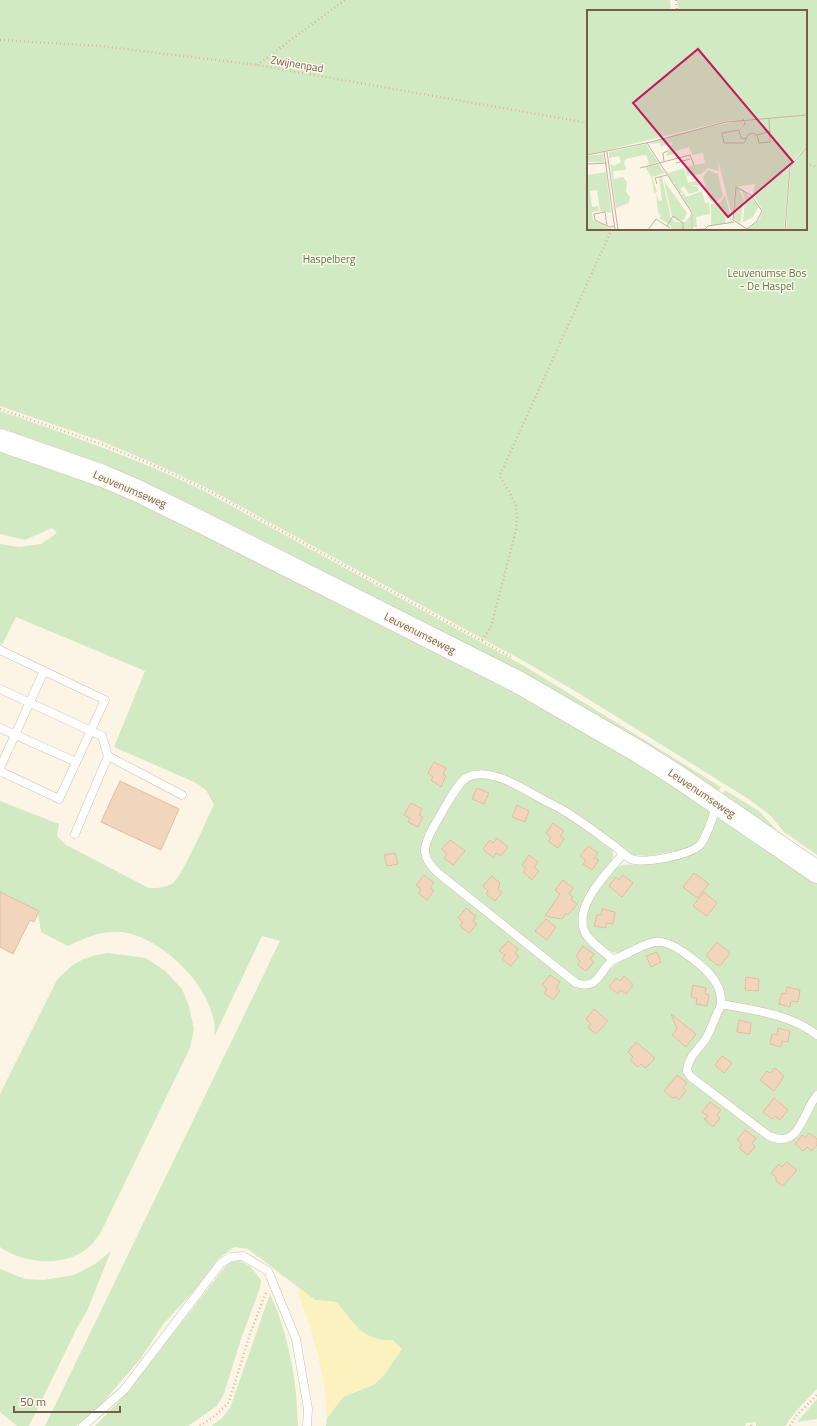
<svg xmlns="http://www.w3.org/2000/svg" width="817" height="1426" font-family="'Titillium Web',sans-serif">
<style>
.green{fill:#d1eac3}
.sand{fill:#fcf2c0}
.building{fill:#f2d5bd;stroke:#e5bc9d}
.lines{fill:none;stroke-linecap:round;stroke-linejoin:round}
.lane-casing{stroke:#cebdac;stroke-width:9}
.secondary-casing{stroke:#d3bfac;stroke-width:23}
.path{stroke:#d7b8a0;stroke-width:2.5;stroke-dasharray:1 3;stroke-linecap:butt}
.lane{stroke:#fff;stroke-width:8}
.secondary{stroke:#fff;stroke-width:22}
.labels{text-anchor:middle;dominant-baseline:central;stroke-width:3;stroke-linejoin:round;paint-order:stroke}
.street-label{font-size:11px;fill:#765c4a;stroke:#fff8ec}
.park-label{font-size:11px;fill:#507b42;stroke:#fff8ec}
.inset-road{fill:none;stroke:#c2b3a2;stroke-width:1}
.view{fill:#c2185b;fill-opacity:0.15;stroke:#c2185b;stroke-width:2}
.inset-edge{fill:none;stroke:#765c4a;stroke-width:2}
</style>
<rect width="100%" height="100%" fill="#fcf5e5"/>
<g class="green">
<path d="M 0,0 L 670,0 L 671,11 L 588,11 L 588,229 L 806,229 L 806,11 L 679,11 L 677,0 L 817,0 L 817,855 L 784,832 L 770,815 L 747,798 L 580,694 L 527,663 L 207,488 L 151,462 L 101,441 L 0,406 Z"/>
<path d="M 0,411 C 70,435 139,459 206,492 L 526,667 L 721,787 L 716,794 L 681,771 L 0,434 Z"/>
<path d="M 0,447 L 100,482 L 531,696 L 710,809 L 708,820 L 697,843 L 687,849 L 648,856 L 633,855 L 598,830 L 522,783 L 465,776 L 422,846 L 421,856 L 428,867 L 574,986 L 596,984 C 612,967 630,950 654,946 C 656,945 660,944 663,944 C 667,945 672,950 676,952 C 694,963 721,979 718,1004 C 717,1010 705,1034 701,1040 C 693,1050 684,1057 684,1071 L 767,1139 C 775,1143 781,1143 789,1141 L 817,1099 L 817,1389 L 797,1410 L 785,1426 L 756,1426 L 756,1422 L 746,1423 L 745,1426 L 326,1426 L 327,1418 L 343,1397 L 375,1384 L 393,1340 C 365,1343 352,1322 337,1302 L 315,1300 L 248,1249 L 234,1247 L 217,1260 L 195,1290 L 164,1323 L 141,1358 L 99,1407 L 76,1426 L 45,1426 L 280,941 L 262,936 L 214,1037 C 221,994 162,935 120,932 C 98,931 87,937 68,946 L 41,932 L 38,914 L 0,894 L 0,801 L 59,824 L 57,836 L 66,845 L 149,888 C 157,888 165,888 173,883 C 183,875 206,820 214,805 L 206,790 L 194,782 L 114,747 L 145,671 L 16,617 L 2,645 L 0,645 L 0,544 L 19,547 L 41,544 L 57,533 L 52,528 L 25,540 L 0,534 Z"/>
<path d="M 477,777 L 487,778 L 509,783 L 560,812 L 610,845 C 612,849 613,852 613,857 C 612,862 608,866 605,870 C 594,885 578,901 579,921 C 580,943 605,949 606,960 C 606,965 601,969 598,973 C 590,982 589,982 577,980 L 440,871 L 428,856 L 428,848 L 431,838 L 460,789 L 468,779 Z"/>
<path d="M 725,790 L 759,811 L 781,835 L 721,797 Z"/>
<path d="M 722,817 L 817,879 L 817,1030 L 790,1017 L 725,1001 L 720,986 L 672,943 L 618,953 L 612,952 L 605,948 L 590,936 L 587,929 L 586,913 L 600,885 L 617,867 L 623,865 L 649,864 L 690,855 L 717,818 Z"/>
<path d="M 108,953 L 146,958 L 165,971 L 182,989 L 189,1006 L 194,1029 L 190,1048 L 101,1232 C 98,1236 95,1240 92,1244 C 69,1268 25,1265 0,1247 L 0,1094 L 57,980 C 75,961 83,957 108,953 Z"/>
<path d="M 726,1007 L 788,1022 L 817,1038 L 817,1090 L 809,1101 L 798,1124 L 792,1131 L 782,1137 L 771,1134 L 693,1075 L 690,1070 L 692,1061 L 722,1010 Z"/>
<path d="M 111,1251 L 87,1311 L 77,1328 L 29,1426 L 17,1426 L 0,1412 L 0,1269 L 25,1279 L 44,1280 L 74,1275 L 95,1264 Z"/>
<path d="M 240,1261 L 250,1266 L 261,1280 L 260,1288 L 242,1336 L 224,1394 L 217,1406 L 188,1426 L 95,1426 L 126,1394 L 229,1262 Z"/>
<path d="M 270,1294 C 289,1335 297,1381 298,1426 L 211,1426 L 221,1419 L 230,1408 Z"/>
<path d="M 817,1399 L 817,1419 L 797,1422 Z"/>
</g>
<path class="sand" d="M 297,1287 L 315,1300 L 337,1302 C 351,1322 365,1343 393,1340 L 402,1349 L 385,1374 L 375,1384 L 343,1397 L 327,1418 L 325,1390 L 318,1356 L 310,1326 L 299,1296 Z"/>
<g class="building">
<path d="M 434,762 L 446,768 L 443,774 L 446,776 L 441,787 L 431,780 L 433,777 L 428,773 Z"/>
<path d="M 120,781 L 179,809 L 161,850 L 101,822 Z"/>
<path d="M 477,788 L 489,793 L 484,804 L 472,799 Z"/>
<path d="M 411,803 L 422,809 L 419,815 L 423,817 L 418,827 L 408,822 L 410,818 L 404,815 Z"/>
<path d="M 517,805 L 529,811 L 525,822 L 512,817 Z"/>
<path d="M 553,823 L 564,831 L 560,836 L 564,839 L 558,848 L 548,841 L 551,838 L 546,833 Z"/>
<path d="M 497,838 L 508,847 L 501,856 L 496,853 L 493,858 L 483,849 L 490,840 L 493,843 Z"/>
<path d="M 450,840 L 465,851 L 453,865 L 444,858 L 447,854 L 442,849 Z"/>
<path d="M 588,846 L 598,853 L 594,858 L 599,860 L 592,870 L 583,864 L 586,860 L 580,856 Z"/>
<path d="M 395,853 L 398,864 L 387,866 L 384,855 Z"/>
<path d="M 529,855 L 538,862 L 534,867 L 539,871 L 532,880 L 523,872 L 526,868 L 522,865 Z"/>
<path d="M 694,873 L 709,884 L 697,898 L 683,887 Z"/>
<path d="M 424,875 L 434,883 L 430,888 L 434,891 L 427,900 L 418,893 L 421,889 L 416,885 Z"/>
<path d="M 623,875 L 633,883 L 622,897 L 609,886 L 616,877 L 619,880 Z"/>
<path d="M 492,876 L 500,883 L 498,889 L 502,892 L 495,901 L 486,894 L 488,891 L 483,886 Z"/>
<path d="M 563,880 L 573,888 L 569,894 L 573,897 L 571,899 L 577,904 L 568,915 L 566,913 L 562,919 L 545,916 L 560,894 L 555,890 Z"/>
<path d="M 0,892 L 39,911 L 34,922 L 30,920 L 13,954 L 0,947 Z"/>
<path d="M 704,892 L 717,903 L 707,916 L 693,906 Z"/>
<path d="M 466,908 L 476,916 L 473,921 L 477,924 L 469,933 L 460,926 L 463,922 L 458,918 Z"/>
<path d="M 602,909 L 615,912 L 613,924 L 606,923 L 606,928 L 594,926 L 597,915 L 601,915 Z"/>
<path d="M 546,919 L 556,927 L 547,940 L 535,931 Z"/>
<path d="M 508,941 L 518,949 L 515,953 L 519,956 L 511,966 L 502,959 L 505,955 L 499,951 Z"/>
<path d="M 717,942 L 730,953 L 721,965 L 717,965 L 706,956 Z"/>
<path d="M 583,946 L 594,954 L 590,959 L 594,962 L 586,971 L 578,965 L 580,961 L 576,956 Z"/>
<path d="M 657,952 L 661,962 L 651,967 L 646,956 Z"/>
<path d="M 550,975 L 560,982 L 556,988 L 560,991 L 553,1000 L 544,993 L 547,989 L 542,985 Z"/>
<path d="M 624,976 L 632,983 L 632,987 L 626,994 L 621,990 L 618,994 L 609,987 L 616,978 L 620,981 Z"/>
<path d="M 746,977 L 759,979 L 758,991 L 745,990 Z"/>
<path d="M 693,985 L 706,988 L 705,994 L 709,995 L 707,1006 L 696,1004 L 697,998 L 691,997 Z"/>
<path d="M 787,987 L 800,990 L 798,1002 L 791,1001 L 790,1007 L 779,1004 L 782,993 L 786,994 Z"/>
<path d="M 594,1009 L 608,1021 L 596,1034 L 588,1028 L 591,1024 L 586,1019 Z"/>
<path d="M 671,1014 L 696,1034 L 686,1047 L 672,1035 L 677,1029 Z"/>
<path d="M 739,1020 L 751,1023 L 750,1034 L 737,1032 Z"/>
<path d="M 778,1028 L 790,1031 L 788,1042 L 782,1041 L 781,1047 L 770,1044 L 772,1034 L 777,1035 Z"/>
<path d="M 636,1042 L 655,1058 L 646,1068 L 641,1064 L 638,1067 L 630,1060 L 633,1057 L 628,1052 Z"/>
<path d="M 722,1056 L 732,1063 L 724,1073 L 715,1065 Z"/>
<path d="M 775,1068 L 784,1076 L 774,1091 L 760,1080 L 767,1071 L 770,1073 Z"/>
<path d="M 677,1075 L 687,1083 L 683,1088 L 686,1091 L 679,1100 L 676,1097 L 672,1098 L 664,1091 Z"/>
<path d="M 774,1098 L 788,1110 L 780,1120 L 775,1116 L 772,1119 L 763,1112 Z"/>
<path d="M 710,1102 L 721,1110 L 717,1115 L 720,1118 L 713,1127 L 704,1119 L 708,1116 L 702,1112 Z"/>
<path d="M 745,1130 L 756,1138 L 752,1143 L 755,1147 L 748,1155 L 739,1148 L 742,1144 L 737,1140 Z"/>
<path d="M 809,1133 L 817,1139 L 817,1145 L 812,1151 L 807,1147 L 803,1151 L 795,1144 L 802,1135 L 806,1138 Z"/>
<path d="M 787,1162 L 797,1170 L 783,1186 L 776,1181 L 776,1177 L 771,1173 L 779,1164 L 782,1167 Z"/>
</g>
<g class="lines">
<defs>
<g id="lane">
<path d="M 0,650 L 105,700 L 59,799 L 0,771"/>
<path d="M 0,689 L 102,736 L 108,756 L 75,834"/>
<path d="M 0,728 L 76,762"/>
<path d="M 108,756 L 182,795"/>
<path d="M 0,768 L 44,671"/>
<path d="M 717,804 C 713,816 708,835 700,845 C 690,855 644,864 631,859 C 625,856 621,851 616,847 C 598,834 580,820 561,809 C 554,805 547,802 540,798 C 522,788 487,765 466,778 C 456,784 440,817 433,828 C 422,848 421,857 438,873 L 576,983 C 599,991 599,970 613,960 C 618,957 625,955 630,952 C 653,941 660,936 683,952 C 700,964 723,980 721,1004 C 720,1009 716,1015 714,1021 C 711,1027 709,1034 705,1040 C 698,1050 688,1057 687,1071 L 691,1077 L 769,1136 C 800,1150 802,1113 817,1095"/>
<path d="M 613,960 C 605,952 594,945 588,937 C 568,911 607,873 623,854"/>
<path d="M 721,1005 L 727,1005 C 758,1011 791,1015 817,1035"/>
<path d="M 83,1426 L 124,1390 L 221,1263 L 231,1257 L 243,1256 L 268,1271 L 296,1339 L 308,1409 L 307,1426"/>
</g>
<path id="secondary" d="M 0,440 L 103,476 L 138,491 L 195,519 L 518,682 L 639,752 L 677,776 L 817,872"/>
</defs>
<use href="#lane" class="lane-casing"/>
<use href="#secondary" class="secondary-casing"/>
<g class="path">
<path d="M 676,0 L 677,11"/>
<path d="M 0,40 L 100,46 L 257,65 L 588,123"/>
<path d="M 257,65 L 345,0"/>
<path d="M 806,164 L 817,167"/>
<path d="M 0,409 L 101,444 L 151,464 L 207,490 L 513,658"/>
<path d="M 482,640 L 491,627 L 516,530 L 517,519 L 516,506 L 509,491 L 501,479 L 500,475 L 612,229"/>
<path d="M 200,1426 L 216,1415 L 229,1402 L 250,1334 L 266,1292"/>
<path d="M 751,1426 L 751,1422"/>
<path d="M 790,1426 L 796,1416 L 817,1395"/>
</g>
<use href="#lane" class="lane"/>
<use href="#secondary" class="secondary"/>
</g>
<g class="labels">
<g class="street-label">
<text transform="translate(297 64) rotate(10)">Zwijnenpad</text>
<text transform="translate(130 489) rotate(23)">Leuvenumseweg</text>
<text transform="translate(420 633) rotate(27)">Leuvenumseweg</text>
<text transform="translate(702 793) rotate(34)">Leuvenumseweg</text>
</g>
<g class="park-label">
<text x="329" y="259">Haspelberg</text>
<text x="767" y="273">Leuvenumse Bos<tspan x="767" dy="13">- De Haspel</tspan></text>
</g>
</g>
<g transform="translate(587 10)">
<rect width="220" height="220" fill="#fcf5e5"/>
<path d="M 0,0 L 220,0 L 220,105 L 139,111 L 0,145 ZM 195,106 L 220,106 L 220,136 L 204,153 L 204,142 L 203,154 L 200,157 L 202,160 L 197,220 L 160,219 L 172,210 L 176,201 L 166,184 L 168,174 L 148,177 L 145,206 L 131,150 L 132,161 L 121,158 L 114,164 L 100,166 L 98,157 L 118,153 L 116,143 L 105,145 L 102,137 L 89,141 L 89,144 L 79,146 L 86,132 L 74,137 L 73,133 L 61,134 L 90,124 L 156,110 L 157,115 L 151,120 L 152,123 L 158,115 L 158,110 L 193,107 L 195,109 ZM 59,134 L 71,152 L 62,155 L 60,146 L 56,145 L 39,149 L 37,152 L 39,160 L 26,161 L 27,169 L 36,167 L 40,172 L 39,182 L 43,187 L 42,193 L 29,198 L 23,154 L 27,156 L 34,152 L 32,146 L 22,148 L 22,142 ZM 220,138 L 220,220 L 199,220 L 204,157 ZM 16,144 L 17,152 L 0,152 L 0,146 ZM 71,154 L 78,163 L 65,167 L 70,182 L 67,183 L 64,166 L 58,157 ZM 97,158 L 101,173 L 111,170 L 112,176 L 85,172 L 79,161 L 82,163 ZM 121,160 L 131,164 L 136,186 L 130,192 L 124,192 L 121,187 L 116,167 ZM 19,162 L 24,203 L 13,201 L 10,180 L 3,181 L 5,197 L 11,196 L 12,201 L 5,202 L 6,210 L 27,220 L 0,220 L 0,165 ZM 72,167 L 75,167 L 84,209 L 89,212 L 98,212 L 104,204 L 104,220 L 85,220 L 83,215 L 72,208 L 74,206 L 71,202 L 69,184 L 72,191 L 75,190 ZM 77,171 L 100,203 L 97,210 L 91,211 L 85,207 ZM 91,172 L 111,177 L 112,181 L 102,184 L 97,176 L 93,179 L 96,182 L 93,184 L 86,174 ZM 148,178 L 152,178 L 157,191 L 153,214 L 147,209 ZM 154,178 L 172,196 L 166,207 L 156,212 L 158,190 ZM 115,181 L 118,193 L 122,192 L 123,204 L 109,207 L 110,217 L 106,217 L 106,203 L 94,185 L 97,183 L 99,187 ZM 138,185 L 145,212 L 143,213 L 143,206 L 139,206 L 138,214 L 124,215 L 124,194 L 133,193 Z" fill="#d1eac3"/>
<path class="inset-road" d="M 156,109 L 158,114 L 153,120 L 135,123 L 137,133 L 157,133 L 161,125 L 165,123 L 170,125 L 172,133 L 183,132 L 182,108M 152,120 L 154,128 L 159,129M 170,125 L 184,121M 60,133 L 105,203 L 105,220M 17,142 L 28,220M 20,142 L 31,220M 0,145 L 64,132 L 139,112 L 220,105M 77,152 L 76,143 L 81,141M 89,153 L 103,149M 0,154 L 20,153M 53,158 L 103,145 L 107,155M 70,174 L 68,168 L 80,165M 149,177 L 164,185 L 175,201 L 170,211 L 160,219 L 146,210 ZM 20,216 L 18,202 L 7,204 L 8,210 L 16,214 L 23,217 L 27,216M 80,216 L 86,206 L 96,213 L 96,220 L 118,219 L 121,216 L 147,212M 61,220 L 69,209 L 83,218M 198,220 L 203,157 L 220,137"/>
<path class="view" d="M 111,39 L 206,152 L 141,207 L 46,93 Z"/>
<rect width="220" height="220" class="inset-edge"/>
</g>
<path d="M14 1406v6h106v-6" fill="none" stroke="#765c4a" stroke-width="2"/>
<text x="20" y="1406" font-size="12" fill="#765c4a" stroke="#fff8ec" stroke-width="3" paint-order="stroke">50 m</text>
</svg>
